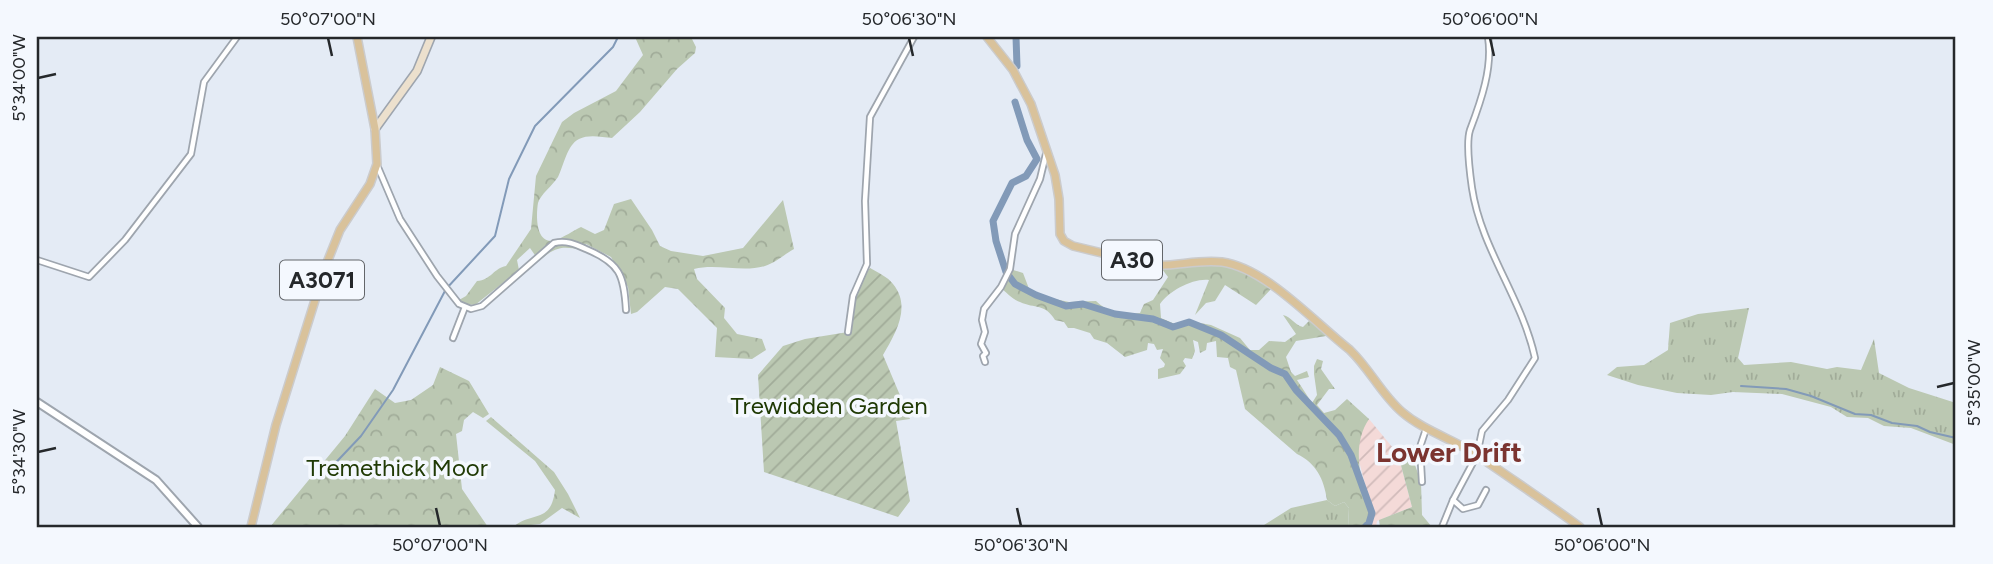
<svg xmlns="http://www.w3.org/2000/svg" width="1993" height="564" font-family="Figtree,sans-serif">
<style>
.industrial{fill:url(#industrial-furrows)}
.grass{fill:url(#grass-tufts)}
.forest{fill:url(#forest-crowns)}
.garden{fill:url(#garden-furrows)}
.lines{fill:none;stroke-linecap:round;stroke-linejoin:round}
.stream{stroke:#829ab8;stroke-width:2}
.river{stroke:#829ab8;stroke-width:7}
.minor-casing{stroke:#9ea5ae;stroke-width:8}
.tertiary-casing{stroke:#9ea5ae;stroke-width:10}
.secondary-casing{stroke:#9ea5ae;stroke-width:10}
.primary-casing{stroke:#cbcbcc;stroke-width:10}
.minor{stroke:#fff;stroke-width:4.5}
.tertiary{stroke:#fff;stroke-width:6}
.secondary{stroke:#ece0cd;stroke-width:7}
.primary{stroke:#d9c29b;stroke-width:7}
.ticks{fill:none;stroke:#25282b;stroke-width:2.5}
.labels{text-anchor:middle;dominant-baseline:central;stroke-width:7;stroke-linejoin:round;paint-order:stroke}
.shield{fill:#f4f8fe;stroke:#63666a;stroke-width:2}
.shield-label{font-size:23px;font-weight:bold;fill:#25282b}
.park-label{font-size:24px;fill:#203a05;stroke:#f4f8fe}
.quarter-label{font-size:28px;font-weight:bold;fill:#7b3430;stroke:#f4f8fe}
.neatline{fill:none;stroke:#25282b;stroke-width:2.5}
.ticks-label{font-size:18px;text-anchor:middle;fill:#25282b}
</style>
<defs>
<pattern id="industrial-furrows" width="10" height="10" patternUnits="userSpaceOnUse" patternTransform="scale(1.75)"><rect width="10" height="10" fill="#f4dad8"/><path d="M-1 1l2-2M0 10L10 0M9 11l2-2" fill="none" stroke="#d1bbba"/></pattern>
<pattern id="grass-tufts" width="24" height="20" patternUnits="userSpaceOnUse" patternTransform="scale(1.75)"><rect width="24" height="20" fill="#bbc8b2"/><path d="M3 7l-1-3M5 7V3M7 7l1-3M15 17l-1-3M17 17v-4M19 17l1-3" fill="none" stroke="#a1ac99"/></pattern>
<pattern id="forest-crowns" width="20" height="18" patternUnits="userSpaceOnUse" patternTransform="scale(1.75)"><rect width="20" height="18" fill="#bbc8b2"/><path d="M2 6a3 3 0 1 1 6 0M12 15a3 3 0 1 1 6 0" fill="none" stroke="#a1ac99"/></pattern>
<pattern id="garden-furrows" width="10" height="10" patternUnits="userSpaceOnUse" patternTransform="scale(1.75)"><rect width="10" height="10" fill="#bbc8b2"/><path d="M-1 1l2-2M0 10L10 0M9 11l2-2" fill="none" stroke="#a1ac99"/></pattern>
</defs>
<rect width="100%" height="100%" fill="#e4ebf5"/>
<path class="industrial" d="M 1369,419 L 1398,454 L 1412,507 L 1377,521 L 1376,527 L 1370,527 L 1372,512 L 1357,453 L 1362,428 Z"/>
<g class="grass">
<path d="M 1749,308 L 1738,358 L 1744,365 L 1791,362 L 1827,369 L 1837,367 L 1861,370 L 1874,339 L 1879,373 L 1909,388 L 1956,403 L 1956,445 L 1911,428 L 1884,426 L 1868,418 L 1847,417 L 1831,407 L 1782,394 L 1733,392 L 1711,395 L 1677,393 L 1638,385 L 1607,375 L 1617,367 L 1644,365 L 1668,350 L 1670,323 L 1698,314 Z"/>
<path d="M 1327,500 L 1335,506 L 1344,502 L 1349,508 L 1348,527 L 1265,527 L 1264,525 L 1291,508 Z"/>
</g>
<g class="forest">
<path d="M 635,37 L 691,37 L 696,47 L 695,53 L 677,69 L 640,112 L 612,138 C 601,137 589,134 579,139 C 567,145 564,165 558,177 C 553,185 540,195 538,203 C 536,215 535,246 556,240 C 564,237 573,231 581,227 L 595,234 L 604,230 L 614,204 L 631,199 L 652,230 L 660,246 L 671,251 L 703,256 L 743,248 L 783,200 L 794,249 C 785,254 775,263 765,266 C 742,273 717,263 694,269 L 697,279 L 725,308 L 724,318 L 737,334 L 762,339 L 766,350 L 752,359 L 715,357 L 717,328 L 678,289 L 665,287 L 637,312 L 631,314 L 628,287 L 611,257 L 586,244 L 581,250 C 561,245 554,248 539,261 L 530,248 L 517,260 L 519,270 L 475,305 L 462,304 L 459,300 L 466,296 L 477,281 C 491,280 494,268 506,266 L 531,229 L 536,176 L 562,122 L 574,113 L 616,91 L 643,55 Z"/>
<path d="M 1198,262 C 1234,265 1242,269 1272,288 L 1256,305 L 1225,285 L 1215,301 L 1206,303 L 1195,315 L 1209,280 C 1193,278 1169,291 1160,304 L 1161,318 L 1175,324 L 1189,321 L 1211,325 L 1240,338 L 1250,350 L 1259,350 L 1269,341 L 1285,342 L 1296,334 L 1283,315 C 1292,317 1294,325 1303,327 L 1311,319 L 1332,335 L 1296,341 L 1286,357 L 1291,372 L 1295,376 L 1307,371 L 1309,377 L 1297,380 L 1312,403 L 1317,395 L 1314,374 L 1314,366 L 1317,359 L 1323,361 L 1321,369 L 1335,389 L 1329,389 L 1317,405 L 1324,413 L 1335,410 L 1347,399 L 1369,419 C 1348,450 1365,489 1371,523 L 1370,527 L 1348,527 L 1349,508 L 1344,502 L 1335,506 L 1327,500 C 1324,479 1316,463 1297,454 L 1245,409 L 1236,370 L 1230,367 L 1228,358 L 1217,357 L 1216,341 L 1207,343 L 1206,350 L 1200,353 L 1198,342 L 1193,340 L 1195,351 L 1192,359 L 1185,358 L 1183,361 L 1186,366 L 1180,374 L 1158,379 L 1158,369 L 1164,367 L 1165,364 L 1160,358 L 1163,349 L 1157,350 L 1154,344 L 1148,343 L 1147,350 L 1125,357 L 1107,343 L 1094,339 L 1090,333 L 1074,328 L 1068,328 L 1064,322 L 1055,320 C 1045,303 1035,309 1020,302 C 1013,300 1006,292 1001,288 L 1010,269 L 1023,273 L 1031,294 L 1069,302 L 1096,301 C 1108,313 1124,315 1140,313 L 1144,304 L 1153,300 L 1168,277 L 1162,269 Z"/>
<path d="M 440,367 L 469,381 L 489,414 L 483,418 L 473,412 L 464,420 L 462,431 L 456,434 L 462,489 L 488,527 L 270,527 L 345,436 L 375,389 L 395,403 L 411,400 L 433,385 Z"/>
<path d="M 491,417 L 554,472 L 568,494 L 580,518 L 562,508 L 540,524 L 513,527 C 532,511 551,524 555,490 L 535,461 L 486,421 Z"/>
<path d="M 1398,454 L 1415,465 L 1421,482 L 1422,515 L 1432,527 L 1380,527 L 1379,520 L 1412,507 Z"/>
</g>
<path class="garden" d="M 870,268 C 877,272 888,277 893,284 C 912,307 895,334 883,355 L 910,419 L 896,421 L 910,501 L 898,517 L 764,472 L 758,375 L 783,346 L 805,339 L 848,332 L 855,290 Z"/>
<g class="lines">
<g class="stream">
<path d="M 1741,386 L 1786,389 L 1811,396 L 1855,414 L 1871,415 L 1892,423 L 1917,426 L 1930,432 L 1956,438"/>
<path d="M 324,475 L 361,436 L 393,390 L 446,289 L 495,236 L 509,179 L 535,126 L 613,47 L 618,37"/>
</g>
<g class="river">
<path d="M 1016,37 L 1017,66"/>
<path d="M 1006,272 L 996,241 L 993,221 L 1012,183 L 1026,176 L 1037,159 L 1027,140 L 1015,102"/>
<path d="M 1009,276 L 1015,284 L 1036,295 L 1066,306 L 1083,304 L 1115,314 L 1153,319 L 1173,327 L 1189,322 L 1221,335 L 1271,368 L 1285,374 L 1296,390 L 1339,435 L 1351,455 L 1372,513 L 1369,523 L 1365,527"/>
</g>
<defs>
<g id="minor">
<path d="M 377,165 L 400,219 L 437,276 L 459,304 L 471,309 L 482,306 L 554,243 C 566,240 575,244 586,249 C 620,263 624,275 626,310"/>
<path d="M 37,260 L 89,277 L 125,240 L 191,154 L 204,82 L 237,37"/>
<path d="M 848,332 L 853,296 L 867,264 L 865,201 L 870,117 L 914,37"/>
<path d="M 453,338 L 465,307"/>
<path d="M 985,362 L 983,356 L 986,353 L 981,344 L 985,332 L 982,320 L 984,309 L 1001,287 L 1010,269 L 1015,234 L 1040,179 L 1046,154"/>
<path d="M 1422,482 L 1420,447 L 1426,429"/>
<path d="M 1453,500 L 1463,509 L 1478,505 L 1486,490"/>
<path d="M 1442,527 L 1453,500 L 1477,455 L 1482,431 L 1508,400 L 1535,358 C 1522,298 1481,249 1472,188 C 1470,174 1466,142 1470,130 C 1481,101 1493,67 1488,37"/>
</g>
<path id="tertiary" d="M 37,402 L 156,480 L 198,527"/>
<path id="secondary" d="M 375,129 L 417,71 L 431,37"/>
<g id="primary">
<path d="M 987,37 L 1013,70 L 1031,104 L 1055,175 L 1059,199 L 1060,234 L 1064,241 L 1073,246 L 1152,265 C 1176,267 1196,259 1222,262 C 1266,268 1314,322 1350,350 C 1370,369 1381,394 1402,412 C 1424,431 1453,439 1477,455 C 1512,479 1546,502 1580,527"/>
<path d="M 251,527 L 276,425 L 326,265 L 340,230 L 370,184 L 377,164 L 375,129 L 357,37"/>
</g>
</defs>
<use href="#minor" class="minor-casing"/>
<use href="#tertiary" class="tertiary-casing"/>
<use href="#secondary" class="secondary-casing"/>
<use href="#primary" class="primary-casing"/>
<use href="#minor" class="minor"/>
<use href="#tertiary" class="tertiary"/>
<use href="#secondary" class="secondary"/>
<use href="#primary" class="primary"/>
</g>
<path class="ticks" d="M 328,38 L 332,56M 909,38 L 913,56M 1490,38 L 1494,56M 38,78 L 56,74M 1937,387 L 1954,383M 38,452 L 56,448M 436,508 L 440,526M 1017,508 L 1021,526M 1598,508 L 1602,526"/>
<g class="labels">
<g class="shield">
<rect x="1102" y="240.5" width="60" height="39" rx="5"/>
<rect x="280" y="260.5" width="84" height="39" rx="5"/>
</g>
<g class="shield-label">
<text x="1132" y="260">A30</text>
<text x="322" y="280">A3071</text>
</g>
<g class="park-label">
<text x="829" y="405">Trewidden Garden</text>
<text x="397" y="467">Tremethick Moor</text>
</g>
<g class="quarter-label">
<text x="1449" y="452">Lower Drift</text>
</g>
</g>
<rect width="1993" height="564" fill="none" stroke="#f4f8fe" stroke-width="77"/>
<rect x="38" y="38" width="1916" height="488" class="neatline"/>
<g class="ticks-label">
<text x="328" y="25">50°07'00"N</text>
<text x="909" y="25">50°06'30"N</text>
<text x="1490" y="25">50°06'00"N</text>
<text transform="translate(19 78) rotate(-90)" y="6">5°34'00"W</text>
<text transform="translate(1974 383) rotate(-90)" y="6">5°35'00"W</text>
<text transform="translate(19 452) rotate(-90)" y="6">5°34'30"W</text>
<text x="440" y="551">50°07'00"N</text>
<text x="1021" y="551">50°06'30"N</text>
<text x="1602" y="551">50°06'00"N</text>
</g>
</svg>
